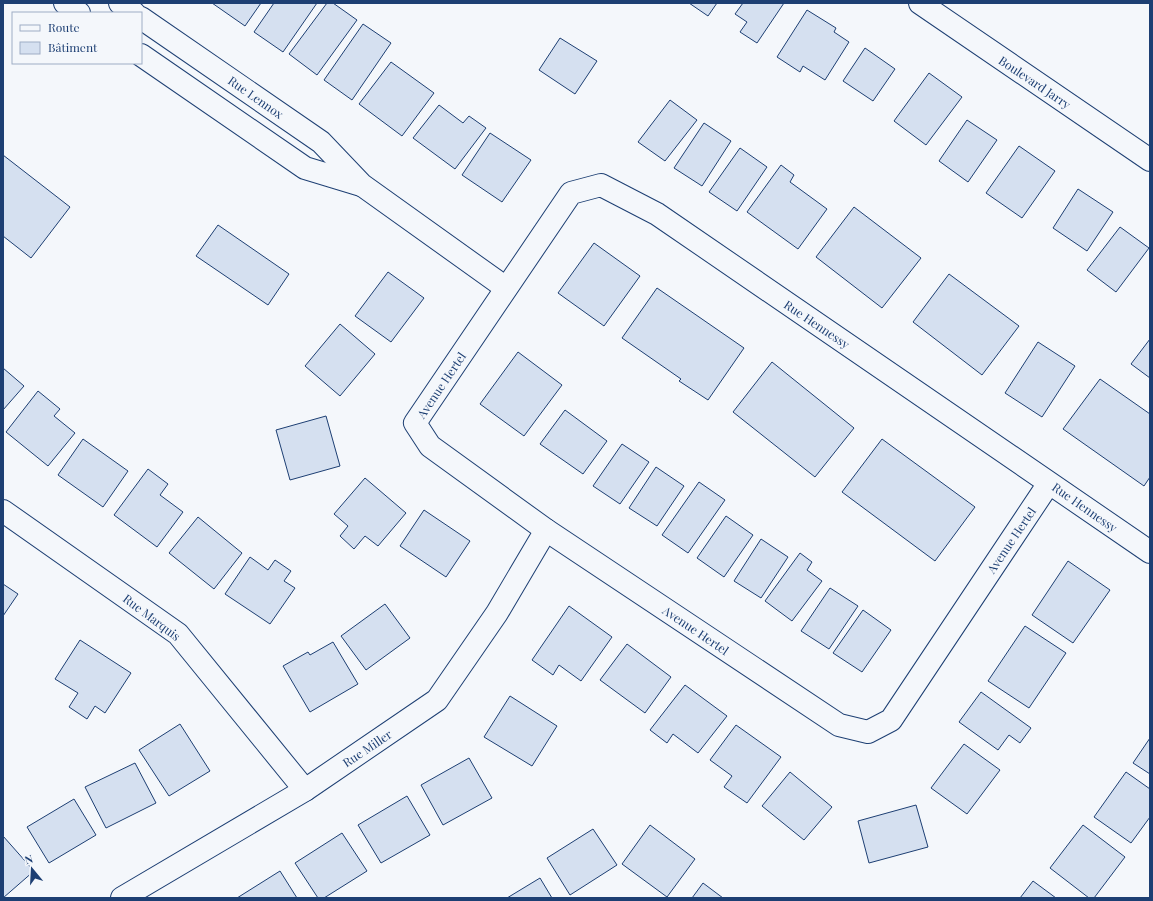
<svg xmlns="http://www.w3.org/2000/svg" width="1153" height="901" font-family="'Playfair Display',serif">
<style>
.building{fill:#d5e0f0;stroke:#1d3f73}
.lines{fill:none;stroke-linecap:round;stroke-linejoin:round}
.minor-casing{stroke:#1d3f73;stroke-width:24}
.minor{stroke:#f4f7fb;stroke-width:22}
.labels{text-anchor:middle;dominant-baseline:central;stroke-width:3;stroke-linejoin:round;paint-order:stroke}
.street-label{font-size:12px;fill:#1d3f73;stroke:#f4f7fb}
</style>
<rect width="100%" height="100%" fill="#f4f7fb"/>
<g class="building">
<path d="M 212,3 L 261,3 L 245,26 Z"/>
<path d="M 274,3 L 317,3 L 283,52 L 254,32 Z"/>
<path d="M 327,3 L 333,3 L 357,20 L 317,75 L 289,54 Z"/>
<path d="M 689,3 L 717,3 L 708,16 Z"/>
<path d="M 743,3 L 784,3 L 757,43 L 740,32 L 747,22 L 735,14 Z"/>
<path d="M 807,10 L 836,28 L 834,32 L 849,42 L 825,80 L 803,66 L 800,72 L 777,57 Z"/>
<path d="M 363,24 L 391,43 L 352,100 L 324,80 Z"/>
<path d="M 560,38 L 597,61 L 575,94 L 539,70 Z"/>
<path d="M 865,48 L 895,69 L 873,101 L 843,81 Z"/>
<path d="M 391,62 L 434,93 L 402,136 L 359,104 Z"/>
<path d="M 929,73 L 962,97 L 926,145 L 894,121 Z"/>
<path d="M 670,100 L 697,120 L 665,161 L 638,142 Z"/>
<path d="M 439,105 L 463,123 L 469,116 L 486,128 L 455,169 L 413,138 Z"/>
<path d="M 967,120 L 997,140 L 968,182 L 939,161 Z"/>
<path d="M 704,123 L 731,141 L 702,186 L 674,168 Z"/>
<path d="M 490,133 L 531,160 L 502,202 L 462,175 Z"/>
<path d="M 1019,146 L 1055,171 L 1022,218 L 986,193 Z"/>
<path d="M 740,148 L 767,167 L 737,211 L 709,192 Z"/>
<path d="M 3,155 L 70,207 L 31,258 L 3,236 Z"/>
<path d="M 781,165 L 794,175 L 790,182 L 827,209 L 798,249 L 747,212 Z"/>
<path d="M 1078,189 L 1113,212 L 1087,251 L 1053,228 Z"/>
<path d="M 854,207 L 921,258 L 882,308 L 816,257 Z"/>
<path d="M 218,225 L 289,274 L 268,305 L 196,256 Z"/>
<path d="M 1120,227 L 1149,248 L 1116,292 L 1087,270 Z"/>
<path d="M 594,243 L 640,276 L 604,326 L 558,293 Z"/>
<path d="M 388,272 L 424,298 L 391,342 L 355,316 Z"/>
<path d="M 949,274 L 1019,326 L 982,375 L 913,322 Z"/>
<path d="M 657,288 L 744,348 L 708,400 L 679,381 L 681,379 L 622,338 Z"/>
<path d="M 340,324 L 375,354 L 340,396 L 305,366 Z"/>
<path d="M 1150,339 L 1150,378 L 1131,364 Z"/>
<path d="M 1038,342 L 1075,366 L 1042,417 L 1005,393 Z"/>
<path d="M 518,352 L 562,385 L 524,436 L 480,404 Z"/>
<path d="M 772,362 L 854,428 L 815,477 L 733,412 Z"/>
<path d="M 3,368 L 24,386 L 3,410 Z"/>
<path d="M 1100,379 L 1150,414 L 1150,477 L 1144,486 L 1063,429 Z"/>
<path d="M 38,391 L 60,409 L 54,416 L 75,433 L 48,466 L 6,432 Z"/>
<path d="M 565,410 L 607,441 L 583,474 L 540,444 Z"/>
<path d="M 326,416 L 340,466 L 290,480 L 276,430 Z"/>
<path d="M 83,439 L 128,471 L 103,507 L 58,475 Z"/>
<path d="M 882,439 L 975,507 L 935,561 L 842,492 Z"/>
<path d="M 622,444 L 649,462 L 620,504 L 593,486 Z"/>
<path d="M 656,467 L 684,486 L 657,526 L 629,508 Z"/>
<path d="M 148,469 L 168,484 L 160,495 L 183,512 L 157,547 L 114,515 Z"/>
<path d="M 365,478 L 406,513 L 378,546 L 365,536 L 354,549 L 340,536 L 348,526 L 334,514 Z"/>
<path d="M 699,482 L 725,500 L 688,553 L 662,535 Z"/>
<path d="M 424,510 L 470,541 L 446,577 L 400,546 Z"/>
<path d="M 726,516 L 753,535 L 724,577 L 697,558 Z"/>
<path d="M 198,517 L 242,553 L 214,589 L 169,553 Z"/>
<path d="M 761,539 L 788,557 L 761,598 L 734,581 Z"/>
<path d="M 800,553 L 812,562 L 807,570 L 822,581 L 792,621 L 765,601 Z"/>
<path d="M 250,557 L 268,570 L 275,560 L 291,571 L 284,581 L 295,588 L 270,624 L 225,594 Z"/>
<path d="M 1068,561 L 1110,590 L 1073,643 L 1032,615 Z"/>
<path d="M 3,584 L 18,594 L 3,616 Z"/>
<path d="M 830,588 L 858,606 L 829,649 L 801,631 Z"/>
<path d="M 385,604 L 410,638 L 366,670 L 341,636 Z"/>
<path d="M 569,606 L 612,637 L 581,681 L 559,665 L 553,675 L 532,660 Z"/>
<path d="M 863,610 L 891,630 L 862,672 L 833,653 Z"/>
<path d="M 1025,626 L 1066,653 L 1029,708 L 988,681 Z"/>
<path d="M 80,640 L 131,673 L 105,713 L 95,706 L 87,719 L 69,707 L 78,693 L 55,679 Z"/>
<path d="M 333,642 L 358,684 L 310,712 L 283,666 L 308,652 L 310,655 Z"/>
<path d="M 627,644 L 671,677 L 645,713 L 600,680 Z"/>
<path d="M 685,685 L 727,716 L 698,753 L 673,734 L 667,743 L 650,730 Z"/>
<path d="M 981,692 L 1031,728 L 1020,743 L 1009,735 L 998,750 L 959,722 Z"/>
<path d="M 510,696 L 557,726 L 532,766 L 484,737 Z"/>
<path d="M 180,724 L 210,771 L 169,796 L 139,750 Z"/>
<path d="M 736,725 L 781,757 L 747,803 L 724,787 L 732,776 L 710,760 Z"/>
<path d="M 1150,738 L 1150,774 L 1133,763 Z"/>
<path d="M 964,744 L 1000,770 L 967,814 L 931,788 Z"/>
<path d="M 469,758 L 492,798 L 443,825 L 421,785 Z"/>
<path d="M 135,763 L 156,803 L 106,828 L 85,787 Z"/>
<path d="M 790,772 L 832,807 L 804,840 L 762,806 Z"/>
<path d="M 1126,772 L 1150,789 L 1150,817 L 1131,843 L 1094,817 Z"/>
<path d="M 407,796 L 430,835 L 381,863 L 358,825 Z"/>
<path d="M 74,799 L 96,835 L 49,863 L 27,827 Z"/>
<path d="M 916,805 L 928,847 L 869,863 L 858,821 Z"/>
<path d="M 650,825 L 695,859 L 667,897 L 622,864 Z"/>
<path d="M 1083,825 L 1125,857 L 1094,898 L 1089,898 L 1050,868 Z"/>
<path d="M 593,829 L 617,865 L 570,895 L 547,858 Z"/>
<path d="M 342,833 L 367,871 L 324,898 L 318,898 L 295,863 Z"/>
<path d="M 3,836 L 34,871 L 3,898 Z"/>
<path d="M 280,871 L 297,898 L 237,898 Z"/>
<path d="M 540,878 L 552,898 L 507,898 Z"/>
<path d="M 1033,881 L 1056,898 L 1020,898 Z"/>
<path d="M 703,883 L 723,898 L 692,898 Z"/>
</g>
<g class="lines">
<defs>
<g id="minor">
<path d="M 65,3 L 79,13"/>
<path d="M 120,3 L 134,13"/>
<path d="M 920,3 L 1150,160"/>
<path d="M 141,18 L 321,142 L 362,185 L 506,288"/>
<path d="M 141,55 L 305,168 L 361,185"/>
<path d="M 1049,483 L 891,720 L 868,732 L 839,725 L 546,530 L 430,446 L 415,423 L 571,193 L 601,185 L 657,214 L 1150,552"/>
<path d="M 3,511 L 178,634 L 305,790"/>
<path d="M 122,898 L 305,790 L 437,700 L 497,613 L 546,530"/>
</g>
</defs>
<use href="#minor" class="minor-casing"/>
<use href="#minor" class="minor"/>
</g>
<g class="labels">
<g class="street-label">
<text transform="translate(1035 82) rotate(34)">Boulevard Jarry</text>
<text transform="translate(256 97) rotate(35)">Rue Lennox</text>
<text transform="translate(817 324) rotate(34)">Rue Hennessy</text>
<text transform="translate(441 385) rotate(-56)">Avenue Hertel</text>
<text transform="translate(1085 507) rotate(35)">Rue Hennessy</text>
<text transform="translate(1011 540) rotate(-56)">Avenue Hertel</text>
<text transform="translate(152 617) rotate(37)">Rue Marquis</text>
<text transform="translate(696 630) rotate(34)">Avenue Hertel</text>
<text transform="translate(367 748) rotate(-34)">Rue Miller</text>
</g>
</g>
<rect width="1153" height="901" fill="none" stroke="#1d3f73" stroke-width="8"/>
<rect x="12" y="12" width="130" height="52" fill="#f4f7fb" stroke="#9eadc5"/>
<rect x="20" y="25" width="20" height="6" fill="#f4f7fb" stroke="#9eadc5"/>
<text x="48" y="32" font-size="12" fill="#1d3f73">Route</text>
<rect x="20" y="42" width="20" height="12" fill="#d5e0f0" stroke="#9eadc5"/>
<text x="48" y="52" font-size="12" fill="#1d3f73">Bâtiment</text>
<g transform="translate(32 869) rotate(342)" stroke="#f4f7fb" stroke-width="3" paint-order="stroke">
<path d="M0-3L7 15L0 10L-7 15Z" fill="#1d3f73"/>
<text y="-6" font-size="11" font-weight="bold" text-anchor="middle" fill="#1d3f73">N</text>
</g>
</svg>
